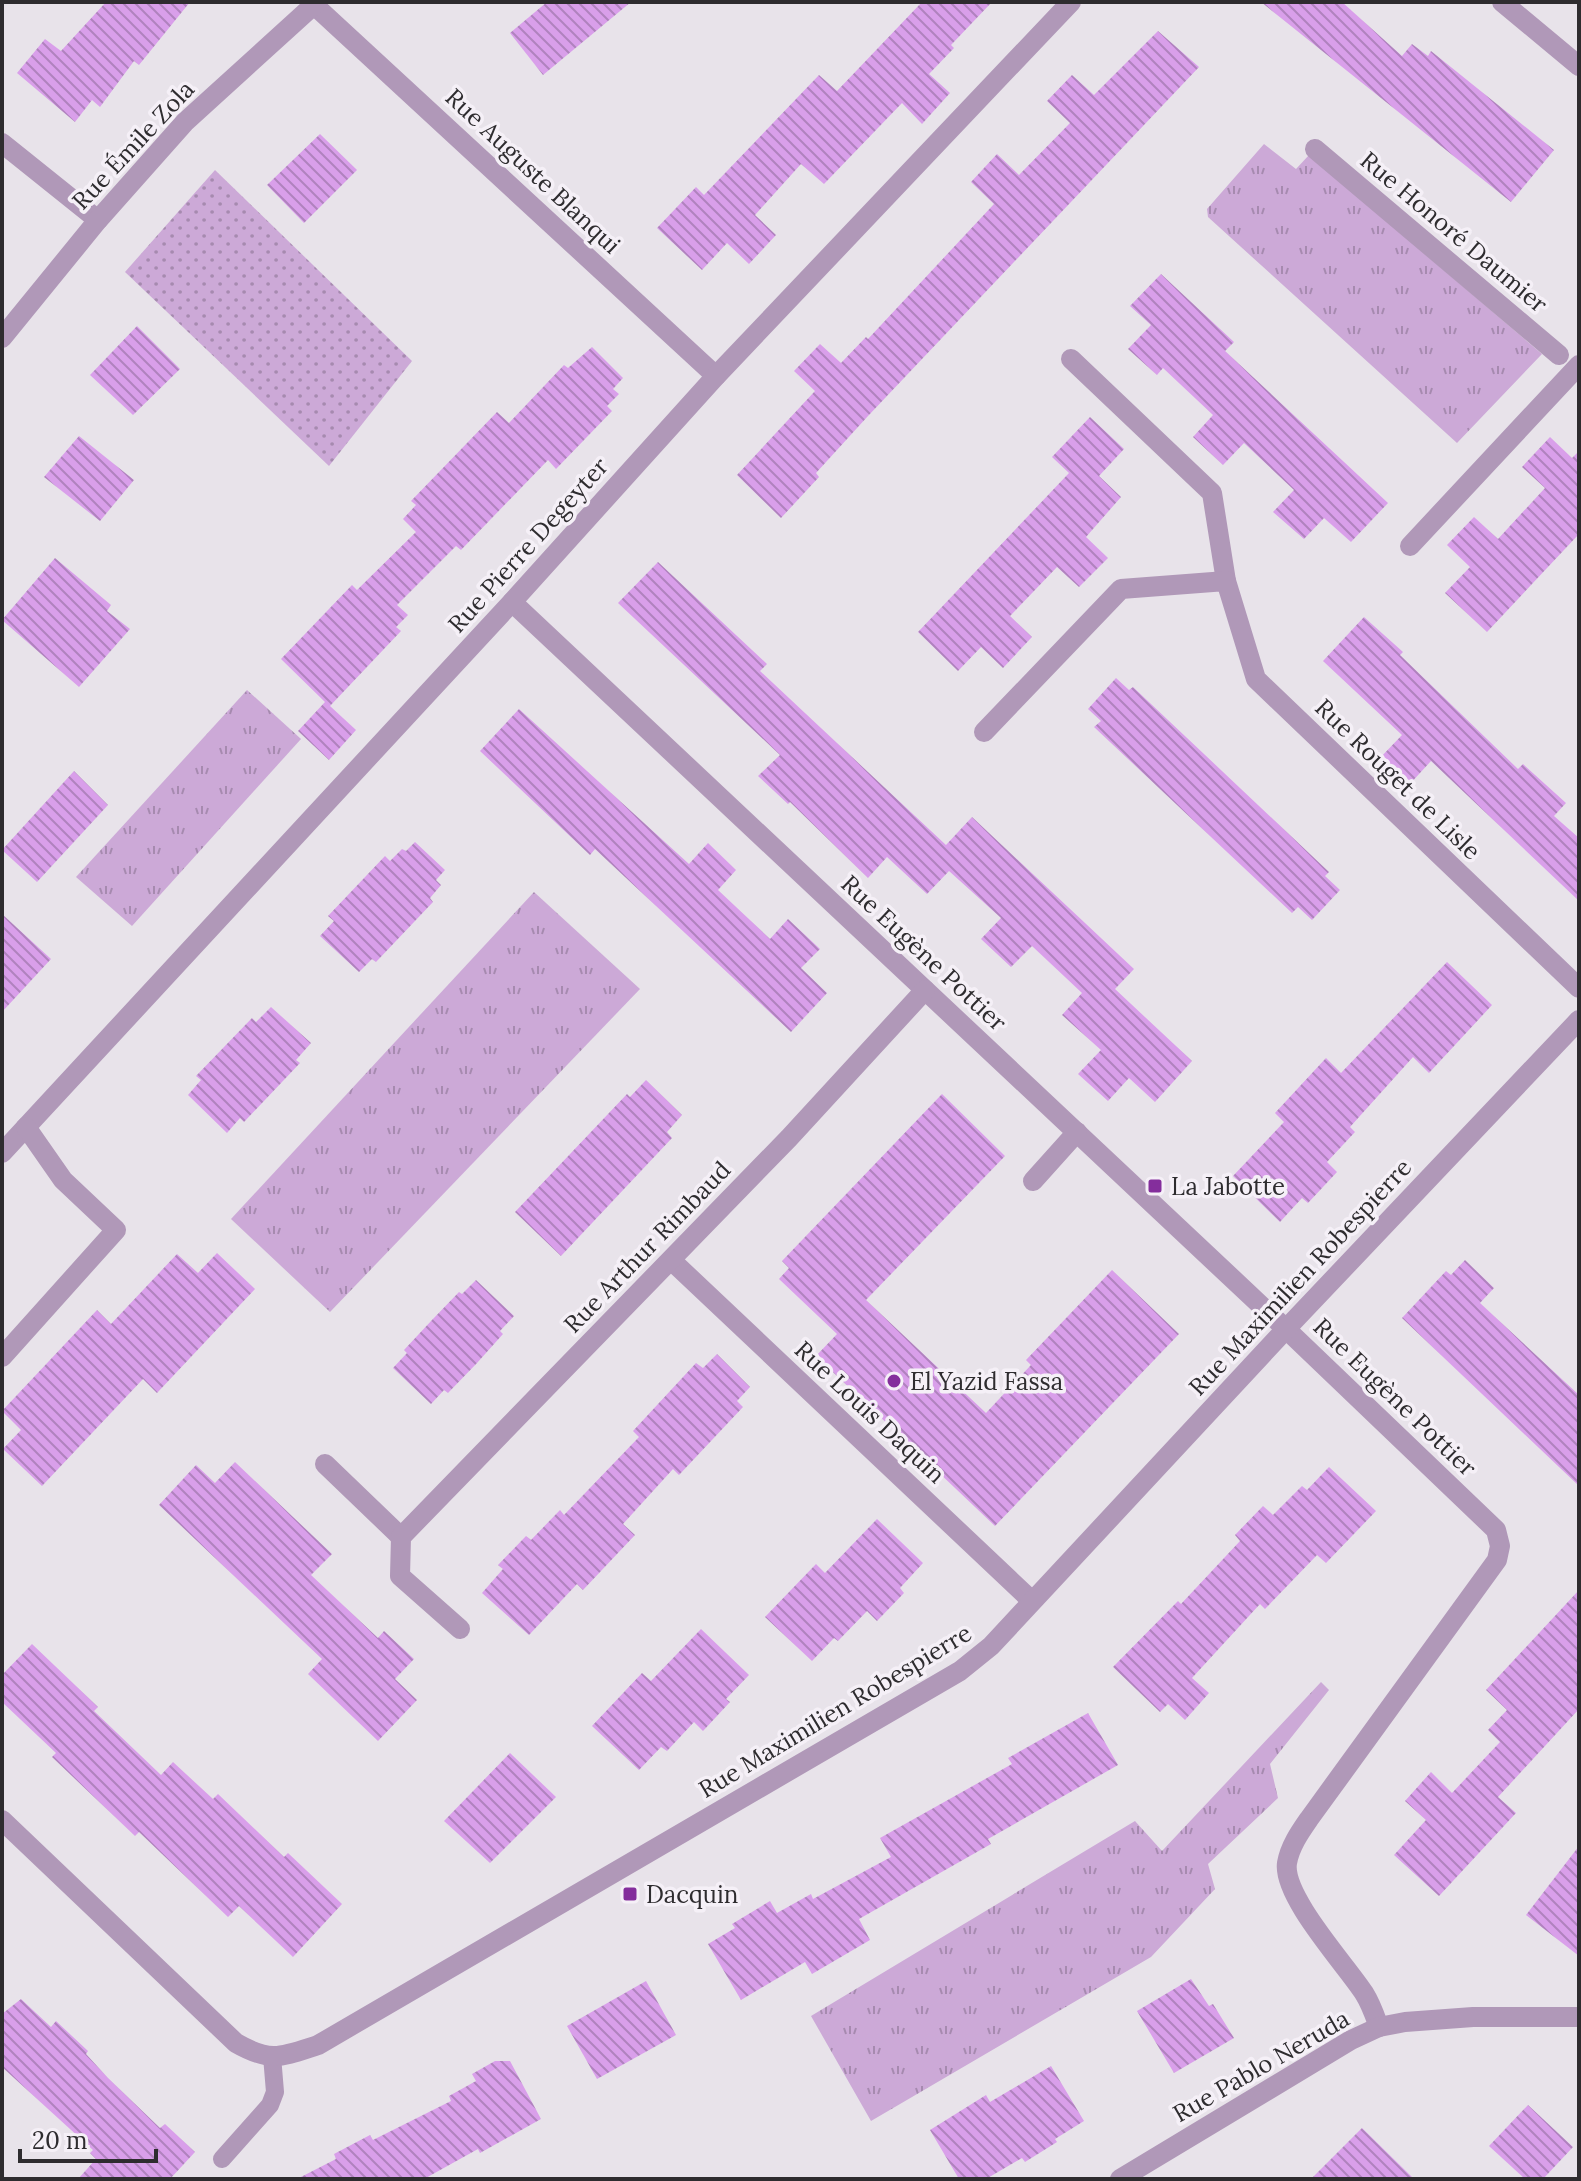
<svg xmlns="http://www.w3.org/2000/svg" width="1581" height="2181" font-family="Lora,serif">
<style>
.grass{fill:url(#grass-tufts)}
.garden{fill:url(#garden-dots)}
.building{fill:url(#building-back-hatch)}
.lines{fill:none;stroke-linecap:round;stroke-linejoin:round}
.service{stroke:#b098b8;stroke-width:18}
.minor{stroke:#b098b8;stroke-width:20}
.poi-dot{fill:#842e9c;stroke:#f5f0f7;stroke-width:3}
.labels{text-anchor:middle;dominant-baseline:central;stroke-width:7;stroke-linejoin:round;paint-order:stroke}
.street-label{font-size:24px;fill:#2e2c2f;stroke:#f5f0f7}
.poi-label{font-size:24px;fill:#2e2c2f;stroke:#f5f0f7;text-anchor:start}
</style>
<defs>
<pattern id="grass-tufts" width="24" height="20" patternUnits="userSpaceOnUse" patternTransform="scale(2)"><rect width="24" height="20" fill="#cca9d7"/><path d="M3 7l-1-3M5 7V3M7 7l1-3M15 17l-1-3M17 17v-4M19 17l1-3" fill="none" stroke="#a68aaf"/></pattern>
<pattern id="garden-dots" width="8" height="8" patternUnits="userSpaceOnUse" patternTransform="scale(2)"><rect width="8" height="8" fill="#cca9d7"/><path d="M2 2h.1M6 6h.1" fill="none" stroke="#a68aaf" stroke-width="1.8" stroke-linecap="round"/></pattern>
<pattern id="building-back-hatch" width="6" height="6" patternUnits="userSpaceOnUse" patternTransform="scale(2)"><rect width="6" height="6" fill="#d99fea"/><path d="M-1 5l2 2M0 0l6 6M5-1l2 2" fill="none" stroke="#b082be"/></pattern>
</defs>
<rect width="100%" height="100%" fill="#e8e3ea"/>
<g class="grass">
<path d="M 1264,144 L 1296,169 L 1309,155 L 1542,354 L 1457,443 L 1208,217 L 1207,209 Z"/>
<path d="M 247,690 L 301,739 L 132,926 L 76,877 Z"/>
<path d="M 534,892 L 640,989 L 330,1312 L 231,1219 Z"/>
<path d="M 1321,1682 L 1329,1690 L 1270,1764 L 1278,1798 L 1208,1864 L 1215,1889 L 1151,1957 L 871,2121 L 811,2016 L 1135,1821 L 1162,1851 Z"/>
</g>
<path class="garden" d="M 215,170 L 412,361 L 329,466 L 125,272 Z"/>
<g class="building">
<path d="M 106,2 L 190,2 L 139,65 L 134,61 L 100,107 L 92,100 L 75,122 L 17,73 L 45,39 L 61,51 Z"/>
<path d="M 547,2 L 631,2 L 543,75 L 510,33 Z"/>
<path d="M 922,2 L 992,2 L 951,45 L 954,48 L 929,74 L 950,93 L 922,124 L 902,103 L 824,184 L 801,164 L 755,215 L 776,235 L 749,264 L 727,243 L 702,270 L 657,228 L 696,187 L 704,195 L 819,75 L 837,91 Z"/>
<path d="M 1261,2 L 1342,2 L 1402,56 L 1412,44 L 1428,56 L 1431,51 L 1554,150 L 1511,202 Z"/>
<path d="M 1158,31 L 1199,67 L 868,416 L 816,473 L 819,477 L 781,518 L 737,475 L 815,391 L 794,371 L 820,344 L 841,363 L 866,337 L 868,339 L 994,204 L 971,182 L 997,154 L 1019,175 L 1070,123 L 1047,101 L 1072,75 L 1094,95 Z"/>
<path d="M 320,134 L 357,170 L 304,223 L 267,185 Z"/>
<path d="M 1161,274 L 1234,342 L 1225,351 L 1388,503 L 1351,542 L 1324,518 L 1304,539 L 1273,512 L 1294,490 L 1244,443 L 1223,465 L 1193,437 L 1213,415 L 1163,368 L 1157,375 L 1128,349 L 1151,325 L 1130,306 Z"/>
<path d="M 137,326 L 180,369 L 133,415 L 90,375 Z"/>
<path d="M 592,347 L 623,378 L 613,389 L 619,394 L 607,406 L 612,411 L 556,469 L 548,460 L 461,550 L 456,546 L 397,605 L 408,615 L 396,627 L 401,631 L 330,706 L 356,730 L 329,760 L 298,731 L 325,702 L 281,659 L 352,585 L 357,590 L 416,532 L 403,519 L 416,505 L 411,501 L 497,412 L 509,423 L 564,365 L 568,368 Z"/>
<path d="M 1090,417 L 1124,449 L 1099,476 L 1121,497 L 1086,537 L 1108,558 L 1079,587 L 1057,567 L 1034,591 L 1010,616 L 1032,637 L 1003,668 L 981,647 L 958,671 L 918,632 L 1069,473 L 1052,457 Z"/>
<path d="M 79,436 L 134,480 L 100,521 L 44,477 Z"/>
<path d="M 1550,437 L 1572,458 L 1579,451 L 1579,534 L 1487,632 L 1445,593 L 1470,567 L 1447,545 L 1474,517 L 1498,539 L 1545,488 L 1522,467 Z"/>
<path d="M 55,558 L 111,605 L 107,611 L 130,629 L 79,687 L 2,620 Z"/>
<path d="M 658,562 L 767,664 L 760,671 L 946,845 L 972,817 L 1134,969 L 1115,989 L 1192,1061 L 1155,1102 L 1129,1078 L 1108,1101 L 1078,1074 L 1101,1050 L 1062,1015 L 1082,993 L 1032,946 L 1011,967 L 981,939 L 1001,918 L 949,871 L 927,894 L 887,857 L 868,878 L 790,802 L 788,804 L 758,776 L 780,755 L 618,603 Z"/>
<path d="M 1364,617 L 1403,652 L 1400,655 L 1518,769 L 1523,764 L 1566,803 L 1554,816 L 1579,838 L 1579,901 L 1431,761 L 1408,786 L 1379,759 L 1402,735 L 1323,661 Z"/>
<path d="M 1116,678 L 1129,690 L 1133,687 L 1329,872 L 1325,876 L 1340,890 L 1312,920 L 1298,907 L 1292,913 L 1094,727 L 1101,721 L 1088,709 Z"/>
<path d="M 519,709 L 689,864 L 708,843 L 736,870 L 718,890 L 770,939 L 788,919 L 820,949 L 801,968 L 827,993 L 791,1032 L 595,849 L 590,855 L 480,751 Z"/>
<path d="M 74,771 L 108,805 L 37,882 L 2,850 Z"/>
<path d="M 415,842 L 445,870 L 436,880 L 441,885 L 430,898 L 433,902 L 376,962 L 372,959 L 359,972 L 320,936 L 334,921 L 328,916 L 385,856 L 390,861 L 402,849 L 406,851 Z"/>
<path d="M 2,914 L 51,959 L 2,1012 Z"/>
<path d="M 1447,962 L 1492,1005 L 1429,1073 L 1413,1057 L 1350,1127 L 1355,1132 L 1327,1162 L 1337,1172 L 1308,1203 L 1302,1198 L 1280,1222 L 1233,1176 L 1284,1122 L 1275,1113 L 1326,1058 L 1341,1073 Z"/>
<path d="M 271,1007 L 311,1043 L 296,1060 L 300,1063 L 244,1122 L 240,1118 L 227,1133 L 188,1095 L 201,1080 L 196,1076 L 252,1018 L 256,1022 Z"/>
<path d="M 646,1080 L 682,1115 L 667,1132 L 672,1138 L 561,1256 L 515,1212 L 627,1094 L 630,1097 Z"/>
<path d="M 942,1094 L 1005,1156 L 866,1300 L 986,1413 L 1031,1365 L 1026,1360 L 1112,1270 L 1179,1334 L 995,1526 L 816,1356 L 837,1334 L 779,1279 L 789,1268 L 782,1261 Z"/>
<path d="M 217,1253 L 255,1289 L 157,1393 L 143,1379 L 42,1486 L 3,1449 L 21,1430 L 2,1411 L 97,1310 L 111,1324 L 177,1254 L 198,1273 Z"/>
<path d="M 1465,1260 L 1494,1288 L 1480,1303 L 1579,1395 L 1579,1486 L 1402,1318 L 1446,1271 L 1451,1275 Z"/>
<path d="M 476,1280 L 514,1316 L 500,1331 L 503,1334 L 477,1363 L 448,1393 L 444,1390 L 431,1404 L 393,1368 L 407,1353 L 404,1350 L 432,1320 L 459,1292 L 462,1294 Z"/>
<path d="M 717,1354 L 750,1387 L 737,1401 L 743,1407 L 679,1475 L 673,1469 L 623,1524 L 635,1535 L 583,1590 L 577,1584 L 529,1635 L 482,1593 L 503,1569 L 498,1565 L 526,1536 L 531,1540 L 560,1510 L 564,1515 L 639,1437 L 633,1431 L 696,1363 L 703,1368 Z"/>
<path d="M 235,1462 L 332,1554 L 311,1575 L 378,1638 L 384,1631 L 414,1659 L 395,1679 L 417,1700 L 378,1741 L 308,1674 L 322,1659 L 159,1505 L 196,1465 L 215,1483 Z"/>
<path d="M 1329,1467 L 1376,1511 L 1326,1563 L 1317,1555 L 1265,1609 L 1260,1604 L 1192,1678 L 1209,1693 L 1185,1720 L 1168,1704 L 1160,1712 L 1113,1667 L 1178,1601 L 1181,1604 L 1240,1541 L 1235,1535 L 1263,1506 L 1273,1515 L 1302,1486 L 1307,1490 Z"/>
<path d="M 877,1519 L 923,1563 L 900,1588 L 904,1593 L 877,1621 L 867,1611 L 838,1641 L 834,1638 L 812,1661 L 765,1617 L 816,1564 L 825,1573 Z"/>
<path d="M 1579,1590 L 1579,1709 L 1498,1797 L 1516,1813 L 1439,1896 L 1394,1855 L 1426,1820 L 1405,1801 L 1431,1772 L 1452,1793 L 1500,1742 L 1488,1730 L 1507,1710 L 1486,1690 Z"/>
<path d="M 701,1629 L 749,1675 L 726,1699 L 730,1702 L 703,1731 L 694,1722 L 667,1751 L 661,1747 L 639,1770 L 592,1726 L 642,1673 L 651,1681 Z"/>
<path d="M 32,1644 L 98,1707 L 94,1711 L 161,1775 L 173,1762 L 213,1799 L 218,1794 L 284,1857 L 288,1853 L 342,1904 L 293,1957 L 239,1906 L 228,1917 L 139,1832 L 135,1836 L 52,1757 L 56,1753 L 2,1702 L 2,1675 Z"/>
<path d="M 1088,1713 L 1118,1765 L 988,1839 L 991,1844 L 859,1919 L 870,1940 L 812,1974 L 805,1962 L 741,2000 L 708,1944 L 735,1928 L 732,1924 L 770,1901 L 777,1913 L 811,1894 L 813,1899 L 891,1857 L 880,1838 L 1012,1764 L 1008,1758 Z"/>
<path d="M 510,1753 L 556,1797 L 490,1863 L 444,1821 Z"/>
<path d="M 1579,1846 L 1579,1956 L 1526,1915 Z"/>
<path d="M 1191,1979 L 1209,2006 L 1213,2004 L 1234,2038 L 1174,2073 L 1137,2011 Z"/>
<path d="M 646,1981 L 676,2035 L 597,2079 L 567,2026 Z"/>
<path d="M 21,1999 L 51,2027 L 56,2021 L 88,2051 L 86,2054 L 108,2078 L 160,2128 L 165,2124 L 195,2152 L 170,2179 L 78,2179 L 96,2159 L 90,2153 L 93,2150 L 2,2067 L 2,2014 Z"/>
<path d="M 495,2061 L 510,2061 L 541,2119 L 480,2153 L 478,2149 L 424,2179 L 297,2179 L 336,2159 L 334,2154 L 370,2135 L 373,2140 L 451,2101 L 449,2096 L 476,2081 L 472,2074 Z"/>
<path d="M 1051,2066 L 1084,2121 L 1055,2139 L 1057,2142 L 1025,2162 L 1022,2158 L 986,2179 L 959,2179 L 930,2130 L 986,2095 L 990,2102 Z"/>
<path d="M 1528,2105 L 1573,2147 L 1543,2179 L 1525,2179 L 1489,2146 Z"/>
<path d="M 1362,2128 L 1414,2179 L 1311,2179 Z"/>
</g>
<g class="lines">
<path class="service" d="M 222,2159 L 270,2105 L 275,2092 L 272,2056"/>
<g class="minor">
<path d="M 1502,2 L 1579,66"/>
<path d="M 314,5 L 716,376"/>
<path d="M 2,143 L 98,220"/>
<path d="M 1315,149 L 1559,355"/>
<path d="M 2,338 L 98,220 L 185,122 L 317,2"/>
<path d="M 1071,359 L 1212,493 L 1226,581"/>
<path d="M 1410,546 L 1579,365"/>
<path d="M 512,602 L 1286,1329 L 1496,1530 L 1500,1546 L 1497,1560 L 1309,1819 C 1300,1832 1290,1846 1287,1863 C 1282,1896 1346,1965 1364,1993 C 1371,2004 1375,2016 1379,2027"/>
<path d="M 984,732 L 1121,589 L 1226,581 L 1256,679 L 1579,988"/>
<path d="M 2,1153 L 512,602 L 716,376 L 1071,2"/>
<path d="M 1033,1181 L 1077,1132"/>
<path d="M 671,1260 L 1032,1601"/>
<path d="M 2,1357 L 116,1230 L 63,1180 L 26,1127"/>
<path d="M 325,1464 L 401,1537"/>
<path d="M 460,1629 L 400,1576 L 401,1537 L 789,1138 L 925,990"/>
<path d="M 2,1820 L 236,2043 C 271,2063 281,2057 318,2045 L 960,1671 L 991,1646 L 1286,1329 L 1579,1020"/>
<path d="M 1120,2179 L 1351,2040 L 1379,2027 L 1405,2022 L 1473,2017 L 1579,2017"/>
</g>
</g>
<g class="poi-dot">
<rect x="1147" y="1178" width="16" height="16" rx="4"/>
<circle cx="894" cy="1381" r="8"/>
<rect x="622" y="1886" width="16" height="16" rx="4"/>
</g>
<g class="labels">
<g class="street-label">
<text transform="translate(133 145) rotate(-47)">Rue Émile Zola</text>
<text transform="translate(533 171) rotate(43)">Rue Auguste Blanqui</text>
<text transform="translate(1454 232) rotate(40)">Rue Honoré Daumier</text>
<text transform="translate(528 545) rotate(-48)">Rue Pierre Degeyter</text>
<text transform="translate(1398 779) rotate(44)">Rue Rouget de Lisle</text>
<text transform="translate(924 953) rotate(43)">Rue Eugène Pottier</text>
<text transform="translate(647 1247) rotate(-46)">Rue Arthur Rimbaud</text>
<text transform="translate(1300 1277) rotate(-47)">Rue Maximilien Robespierre</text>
<text transform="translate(1395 1397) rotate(44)">Rue Eugène Pottier</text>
<text transform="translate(870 1412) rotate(43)">Rue Louis Daquin</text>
<text transform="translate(835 1711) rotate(-31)">Rue Maximilien Robespierre</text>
<text transform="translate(1261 2066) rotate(-30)">Rue Pablo Neruda</text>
</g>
<g class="poi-label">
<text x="1171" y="1186">La Jabotte</text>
<text x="910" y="1381">El Yazid Fassa</text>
<text x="646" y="1894">Dacquin</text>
</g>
</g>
<rect width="1581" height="2181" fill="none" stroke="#2e2c2f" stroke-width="8"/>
<path d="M20 2149v12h136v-12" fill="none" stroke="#2e2c2f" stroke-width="4"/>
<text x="32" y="2149" font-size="24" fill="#2e2c2f" stroke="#f5f0f7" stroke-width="6" paint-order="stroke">20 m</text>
</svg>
